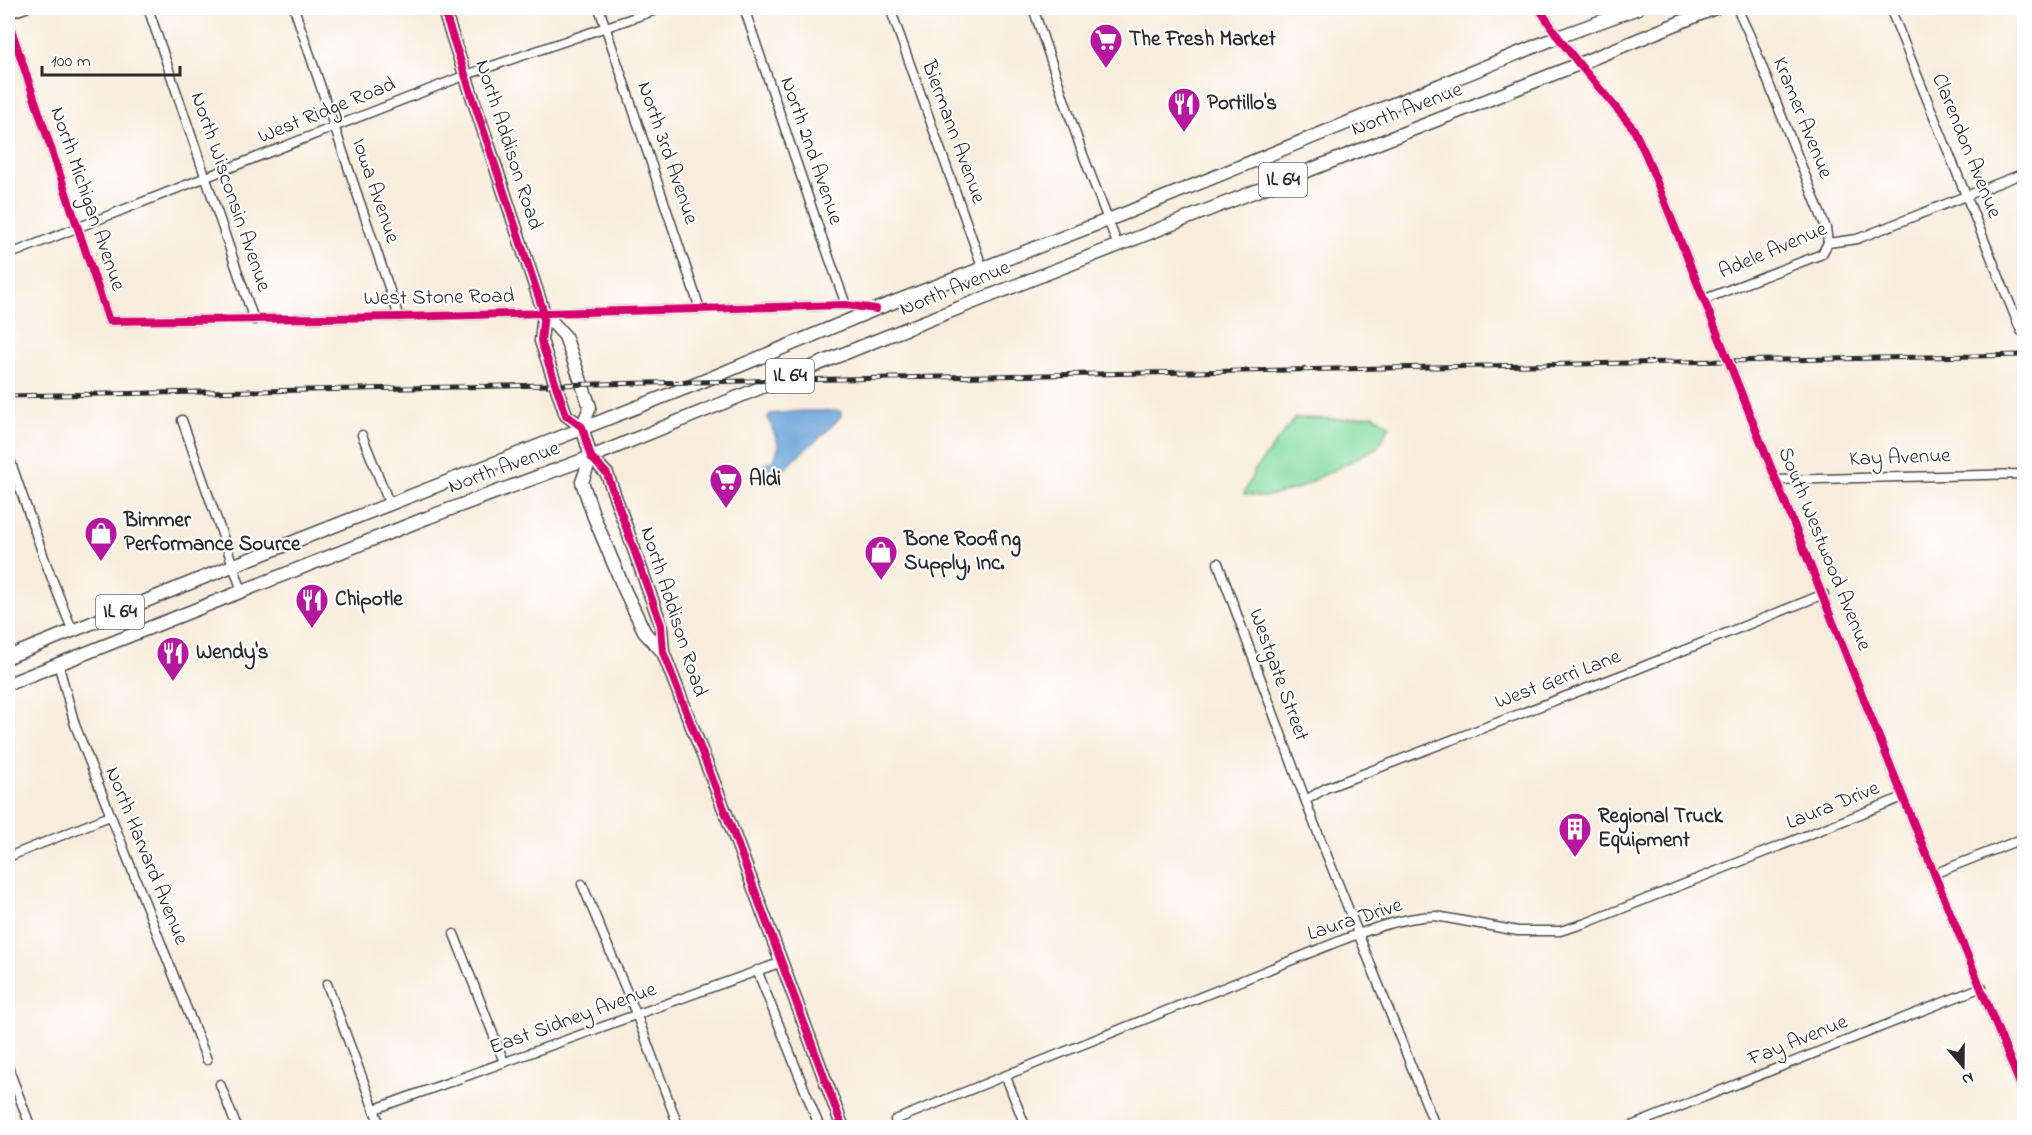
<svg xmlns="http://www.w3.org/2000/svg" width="2032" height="1135" font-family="'Indie Flower',sans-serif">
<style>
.green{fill:#83db9f;stroke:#578365;stroke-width:1.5}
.water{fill:#68a2d8;stroke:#4a6682;stroke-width:1.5}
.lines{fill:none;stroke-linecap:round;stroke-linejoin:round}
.street-casing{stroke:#4a4846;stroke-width:11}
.secondary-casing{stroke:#4a4846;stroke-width:15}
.primary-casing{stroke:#4a4846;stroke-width:15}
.street{stroke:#fff;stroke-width:8}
.secondary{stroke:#fff;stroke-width:12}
.primary{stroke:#fff;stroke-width:12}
.rail-casing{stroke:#2b2b2b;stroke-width:5}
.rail{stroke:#fff;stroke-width:3;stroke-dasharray:9;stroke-linecap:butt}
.cycleway-casing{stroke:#fff;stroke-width:11}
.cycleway{stroke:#d6006c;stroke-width:8}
.labels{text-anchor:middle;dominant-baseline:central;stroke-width:4.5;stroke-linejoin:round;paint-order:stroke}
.shield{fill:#fff;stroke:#6b6b6b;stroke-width:1.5}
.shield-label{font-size:20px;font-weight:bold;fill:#2b2b2b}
.poi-label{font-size:21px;font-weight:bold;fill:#2b2b2b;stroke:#fff;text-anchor:start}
.street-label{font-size:21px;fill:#2b2b2b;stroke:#fff}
</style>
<rect width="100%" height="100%" fill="#fff"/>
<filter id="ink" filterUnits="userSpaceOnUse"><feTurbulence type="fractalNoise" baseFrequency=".0167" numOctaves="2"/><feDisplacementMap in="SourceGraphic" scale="12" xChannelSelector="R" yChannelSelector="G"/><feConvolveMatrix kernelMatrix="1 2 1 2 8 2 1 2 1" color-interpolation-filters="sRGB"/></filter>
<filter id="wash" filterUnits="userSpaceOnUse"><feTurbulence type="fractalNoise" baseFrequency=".008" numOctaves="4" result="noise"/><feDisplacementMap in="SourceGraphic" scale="24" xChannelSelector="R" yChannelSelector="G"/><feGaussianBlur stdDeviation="1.35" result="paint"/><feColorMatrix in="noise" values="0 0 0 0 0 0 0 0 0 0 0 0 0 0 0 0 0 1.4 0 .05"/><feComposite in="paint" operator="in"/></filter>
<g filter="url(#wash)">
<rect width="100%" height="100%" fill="#f8ecdc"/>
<path class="green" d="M 1373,415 L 1390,426 L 1378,447 L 1297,489 L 1264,497 L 1244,494 L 1255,470 L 1295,418 L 1345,419 Z"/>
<path class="water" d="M 802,411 L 840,411 L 841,416 L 825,433 L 797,456 L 772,482 L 761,471 L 764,465 L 774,460 L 779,446 L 768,417 L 770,414 Z"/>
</g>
<g filter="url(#ink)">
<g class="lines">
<defs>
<g id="street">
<path d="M 148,8 L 254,320"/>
<path d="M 294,8 L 399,317"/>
<path d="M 599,8 L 700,309"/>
<path d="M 744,8 L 819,229 L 846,305"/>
<path d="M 890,8 L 983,269"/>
<path d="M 1033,8 L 1082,152 L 1118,246"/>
<path d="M 1539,8 L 1558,37 L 1579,64 L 1633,128 L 1646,155 L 1903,797 L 2024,1094"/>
<path d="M 1737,8 L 1750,36 L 1826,228 L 1828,243"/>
<path d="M 1890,8 L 2021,331"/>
<path d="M 8,14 L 26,8"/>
<path d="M 8,20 L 109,321 L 399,317 L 846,305 L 874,309"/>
<path d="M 8,255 L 466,75 L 662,8"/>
<path d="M 1705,299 L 1822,254 L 1828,243 L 1857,239 L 2024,173"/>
<path d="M 182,420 L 242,591"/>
<path d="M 362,435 L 390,505"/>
<path d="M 8,454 L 47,566 L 73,632"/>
<path d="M 1777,480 L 2024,474"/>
<path d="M 1218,563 L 1312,818 L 1436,1128"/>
<path d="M 58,663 L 75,725 L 207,1060"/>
<path d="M 1306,800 L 1326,788 L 1632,671 L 1824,594"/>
<path d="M 8,857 L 110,816"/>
<path d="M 1936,873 L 2024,838"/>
<path d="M 582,884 L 637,1016 L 679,1128"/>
<path d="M 454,934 L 504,1062"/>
<path d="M 757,970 L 820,1128"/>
<path d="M 327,984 L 381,1128"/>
<path d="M 8,1067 L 31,1128"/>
<path d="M 1006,1077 L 1026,1128"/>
<path d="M 220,1084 L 237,1128"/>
<path d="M 375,1109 L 782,962"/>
<path d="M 895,1120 L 1337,942 C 1368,930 1402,917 1436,916 L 1518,931 L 1560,931 L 1586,923 L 1903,797"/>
<path d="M 1626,1128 L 1982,987"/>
</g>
<g id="secondary">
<path d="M 443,8 L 544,313 L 541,341 L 566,415 L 582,427 L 591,457 L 607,474 L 661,625 L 663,652 L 733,832 L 843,1128"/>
<path d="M 544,313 L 565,336 L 590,407 L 582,427"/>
<path d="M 591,457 L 582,482 L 594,517 L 625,591 L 645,633 L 663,652"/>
</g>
<g id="primary">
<path d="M 8,657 L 232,566 L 701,382 L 876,309 L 1126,213 L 1558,37 L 1638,8"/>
<path d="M 8,684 L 429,517 L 591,457 L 875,341 L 1579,64 L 1715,8"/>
</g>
</defs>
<use href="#street" class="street-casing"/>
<use href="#secondary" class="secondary-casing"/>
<use href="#primary" class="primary-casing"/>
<use href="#street" class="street"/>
<use href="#secondary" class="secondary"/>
<use href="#primary" class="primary"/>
<defs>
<path id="rail" d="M 8,396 L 2024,355"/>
</defs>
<use href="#rail" class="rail-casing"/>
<use href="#rail" class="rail"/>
<defs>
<g id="cycleway">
<path d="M 443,8 L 544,313 L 541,341 L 566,415 L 582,427 L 591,457 L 607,474 L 661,625 L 663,652 L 733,832 L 843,1128"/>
<path d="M 1539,8 L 1558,37 L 1579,64 L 1633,128 L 1646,155 L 1903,797 L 2024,1094"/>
<path d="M 8,20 L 109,321 L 399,317 L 846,305 L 876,309"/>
</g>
</defs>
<use href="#cycleway" class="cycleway-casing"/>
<use href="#cycleway" class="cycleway"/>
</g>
</g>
<defs>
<symbol id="supermarket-pin" viewBox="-11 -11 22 30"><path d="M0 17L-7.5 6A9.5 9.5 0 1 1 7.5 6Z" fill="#b5179e" stroke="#fff"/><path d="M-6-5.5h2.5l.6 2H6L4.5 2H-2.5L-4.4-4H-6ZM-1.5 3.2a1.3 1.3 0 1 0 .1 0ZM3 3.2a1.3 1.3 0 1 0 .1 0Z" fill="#fff"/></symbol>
<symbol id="restaurant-pin" viewBox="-11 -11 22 30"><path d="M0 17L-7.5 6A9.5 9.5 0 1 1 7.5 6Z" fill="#b5179e" stroke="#fff"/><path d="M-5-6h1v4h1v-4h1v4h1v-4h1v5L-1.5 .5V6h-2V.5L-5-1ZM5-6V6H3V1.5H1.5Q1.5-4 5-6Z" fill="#fff"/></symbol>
<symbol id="shop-pin" viewBox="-11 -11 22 30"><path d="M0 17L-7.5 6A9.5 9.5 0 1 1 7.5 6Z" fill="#b5179e" stroke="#fff"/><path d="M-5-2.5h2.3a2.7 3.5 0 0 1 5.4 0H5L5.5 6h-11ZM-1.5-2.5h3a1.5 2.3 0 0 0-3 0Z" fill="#fff"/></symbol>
<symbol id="building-pin" viewBox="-11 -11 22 30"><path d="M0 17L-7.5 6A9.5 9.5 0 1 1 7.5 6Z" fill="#b5179e" stroke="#fff"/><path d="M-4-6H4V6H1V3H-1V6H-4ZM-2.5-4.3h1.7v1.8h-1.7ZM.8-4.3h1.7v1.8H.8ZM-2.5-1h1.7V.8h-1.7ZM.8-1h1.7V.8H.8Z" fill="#fff"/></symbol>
</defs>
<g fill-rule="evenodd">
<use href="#supermarket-pin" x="1087" y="21" width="38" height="52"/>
<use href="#restaurant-pin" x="1165" y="85" width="38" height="52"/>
<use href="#supermarket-pin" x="707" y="461" width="38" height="52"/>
<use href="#shop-pin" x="82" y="514" width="38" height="52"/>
<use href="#shop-pin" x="862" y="533" width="38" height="52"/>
<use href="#restaurant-pin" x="293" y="581" width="38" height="52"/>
<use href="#restaurant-pin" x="154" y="634" width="38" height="52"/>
<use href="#building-pin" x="1556" y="810" width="38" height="52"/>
</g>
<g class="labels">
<g class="shield">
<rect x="1259" y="163" width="48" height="34" rx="4.5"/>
<rect x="766" y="359" width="48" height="34" rx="4.5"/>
<rect x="96" y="595" width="48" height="34" rx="4.5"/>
</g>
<g class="shield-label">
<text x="1283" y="180">IL 64</text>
<text x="790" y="376">IL 64</text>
<text x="120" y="612">IL 64</text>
</g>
<g class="poi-label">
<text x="1129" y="40">The Fresh Market</text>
<text x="1207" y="104">Portillo's</text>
<text x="749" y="480">Aldi</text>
<text x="124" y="521">Bimmer<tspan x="124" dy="24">Performance Source</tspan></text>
<text x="904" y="540">Bone Roofing<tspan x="904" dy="24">Supply, Inc.</tspan></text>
<text x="335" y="600">Chipotle</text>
<text x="196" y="653">Wendy's</text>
<text x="1598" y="817">Regional Truck<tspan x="1598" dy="24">Equipment</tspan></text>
</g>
<g class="street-label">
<text transform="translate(1407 110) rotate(-21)">North Avenue</text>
<text transform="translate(327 111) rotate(-22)">West Ridge Road</text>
<text transform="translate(1802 118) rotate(68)">Kramer Avenue</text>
<text transform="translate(953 132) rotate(70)">Biermann Avenue</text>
<text transform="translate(508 145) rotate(72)">North Addison Road</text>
<text transform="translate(1966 146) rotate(68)">Clarendon Avenue</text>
<text transform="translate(811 151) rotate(71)">North 2nd Avenue</text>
<text transform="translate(667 153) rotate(71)">North 3rd Avenue</text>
<text transform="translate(375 191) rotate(71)">Iowa Avenue</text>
<text transform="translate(230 192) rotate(71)">North Wisconsin Avenue</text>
<text transform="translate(87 199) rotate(71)">North Michigan Avenue</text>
<text transform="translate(1773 251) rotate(-23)">Adele Avenue</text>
<text transform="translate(955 289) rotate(-22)">North Avenue</text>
<text transform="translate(439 298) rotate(-1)">West Stone Road</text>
<text transform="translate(1900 458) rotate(-2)">Kay Avenue</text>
<text transform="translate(504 468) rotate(-20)">North Avenue</text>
<text transform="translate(1824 549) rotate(68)">South Westwood Avenue</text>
<text transform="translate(673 612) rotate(72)">North Addison Road</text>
<text transform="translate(1278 675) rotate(70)">Westgate Street</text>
<text transform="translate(1558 680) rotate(-21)">West Gerri Lane</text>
<text transform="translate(1833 806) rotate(-22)">Laura Drive</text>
<text transform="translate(146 856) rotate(68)">North Harvard Avenue</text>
<text transform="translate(1355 920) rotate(-18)">Laura Drive</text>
<text transform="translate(573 1019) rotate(-20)">East Sidney Avenue</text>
<text transform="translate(1798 1041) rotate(-22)">Fay Avenue</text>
</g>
</g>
<rect width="2032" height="1135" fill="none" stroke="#fff" stroke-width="30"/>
<g transform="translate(1963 1066) rotate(160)" stroke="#ffffff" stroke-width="4.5" paint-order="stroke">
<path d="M0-4.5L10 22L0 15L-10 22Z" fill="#2b2b2b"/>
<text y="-9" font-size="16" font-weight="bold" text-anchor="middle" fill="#2b2b2b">N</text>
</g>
<path d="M42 66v9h138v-9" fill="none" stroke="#2b2b2b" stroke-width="3"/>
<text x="51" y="66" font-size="18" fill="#2b2b2b" stroke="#ffffff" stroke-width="4.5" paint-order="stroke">100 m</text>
</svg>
